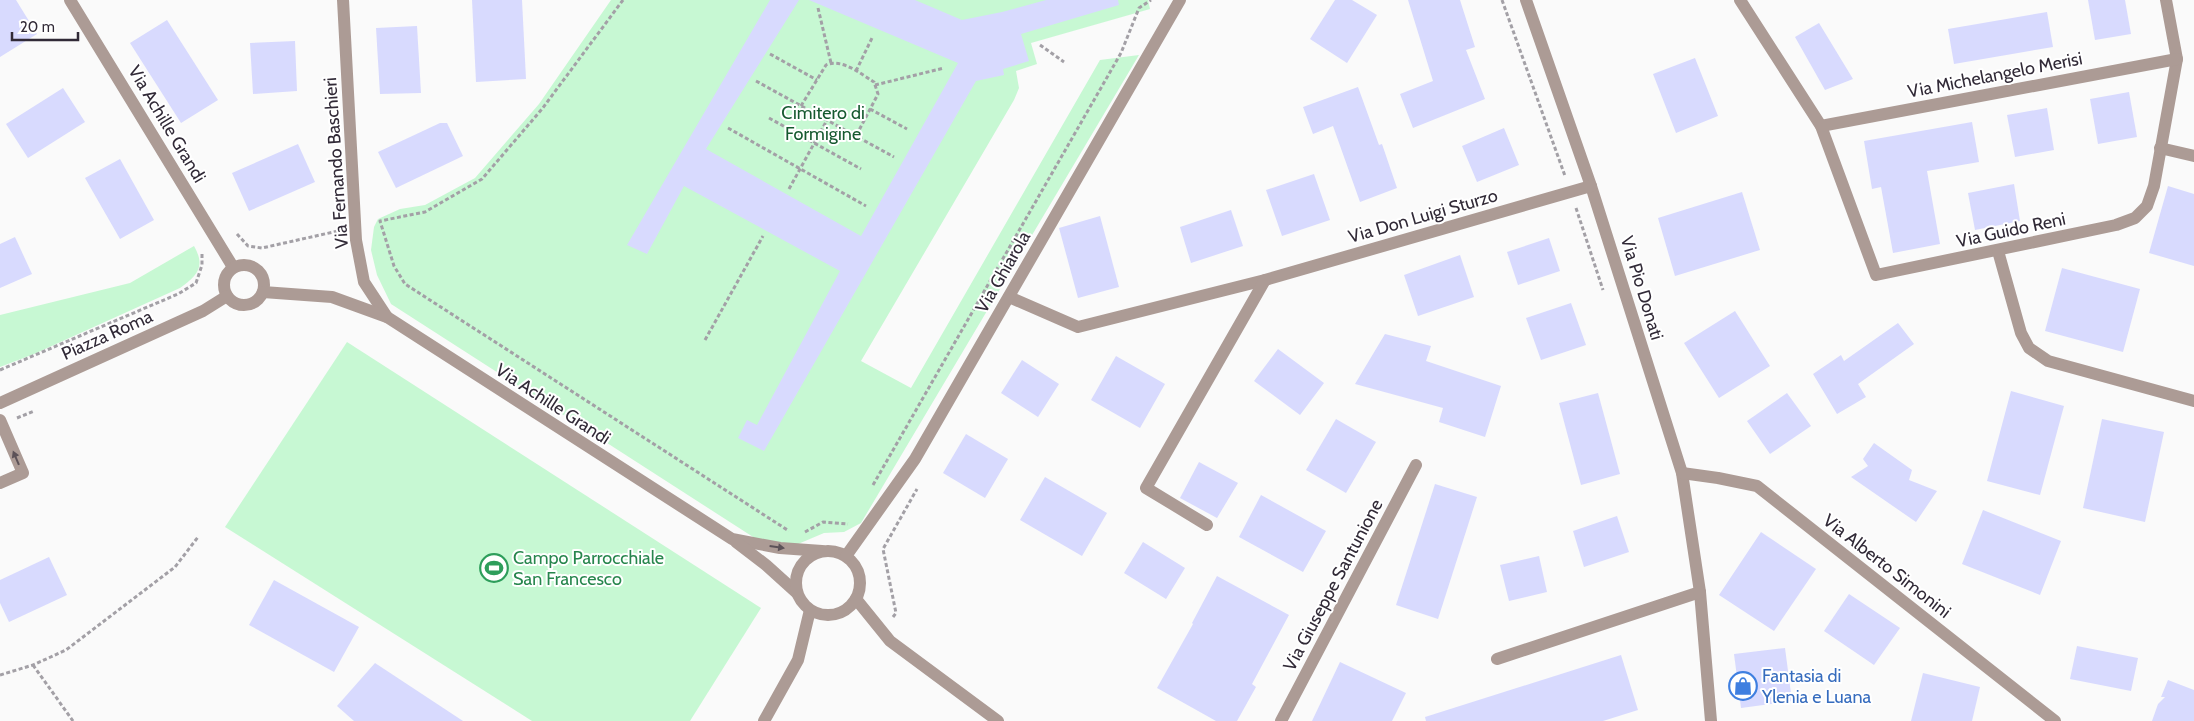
<svg xmlns="http://www.w3.org/2000/svg" width="2194" height="721" font-family="Cabin,sans-serif">
<style>
.green{fill:#c7f8d3}
.building{fill:#d8dafe}
.lines{fill:none;stroke-linecap:round;stroke-linejoin:round}
.path{stroke:#a3a0a6;stroke-width:3;stroke-dasharray:4 2.5;stroke-linecap:butt}
.minor{stroke:#ac9b95;stroke-width:12}
.oneway{fill:#5c5258}
.labels{text-anchor:middle;dominant-baseline:central;stroke-width:4;stroke-linejoin:round;paint-order:stroke}
.street-label{font-size:18px;fill:#312a37;stroke:#fff}
.park-label{font-size:18px;fill:#15592f;stroke:#fff}
.leisure-label{font-size:18px;fill:#27864d;stroke:#fff;text-anchor:start}
.shop-label{font-size:18px;fill:#366cbe;stroke:#fff;text-anchor:start}
</style>
<rect width="100%" height="100%" fill="#fafafa"/>
<g class="green">
<path d="M 611,0 L 1148,0 L 1150,9 L 1031,43 L 1037,64 L 1016,71 L 1019,88 L 1014,100 L 861,361 L 911,388 L 1100,60 L 1139,55 L 861,523 L 844,532 L 824,533 L 798,544 L 764,544 L 391,304 L 377,275 L 371,250 L 374,227 L 378,219 L 400,209 L 425,205 L 475,178 L 539,104 Z"/>
<path d="M 194,246 C 206,267 197,276 180,288 L 34,354 L 0,367 L 0,315 L 130,283 Z"/>
<path d="M 347,342 L 761,608 L 690,721 L 532,721 L 225,527 Z"/>
</g>
<g class="building">
<path d="M 0,0 L 16,0 L 37,34 L 0,57 Z"/>
<path d="M 472,0 L 522,0 L 526,79 L 476,82 Z"/>
<path d="M 770,0 L 799,0 L 706,149 L 861,236 L 958,63 L 809,0 L 915,0 L 962,20 L 1002,12 L 1046,0 L 1118,0 L 1119,5 L 1021,34 L 1029,61 L 1003,69 L 1004,75 L 976,81 L 764,451 L 738,438 L 747,420 L 757,425 L 840,271 L 684,186 L 647,254 L 627,245 Z"/>
<path d="M 1335,0 L 1352,0 L 1377,15 L 1347,63 L 1310,39 Z"/>
<path d="M 1408,0 L 1460,0 L 1475,47 L 1466,50 L 1485,99 L 1413,128 L 1400,94 L 1433,81 Z"/>
<path d="M 2088,0 L 2125,0 L 2131,34 L 2095,40 Z"/>
<path d="M 2047,12 L 2053,47 L 1954,64 L 1948,29 Z"/>
<path d="M 167,20 L 218,100 L 181,123 L 130,43 Z"/>
<path d="M 1819,23 L 1853,79 L 1825,90 L 1795,37 Z"/>
<path d="M 417,26 L 421,93 L 380,94 L 376,28 Z"/>
<path d="M 295,41 L 297,91 L 253,94 L 250,43 Z"/>
<path d="M 1695,58 L 1718,116 L 1676,133 L 1653,74 Z"/>
<path d="M 1358,87 L 1379,145 L 1382,144 L 1397,188 L 1360,202 L 1333,126 L 1313,134 L 1303,107 Z"/>
<path d="M 63,88 L 85,122 L 28,158 L 6,124 Z"/>
<path d="M 2129,92 L 2137,137 L 2098,144 L 2090,99 Z"/>
<path d="M 2047,108 L 2054,150 L 2015,157 L 2007,115 Z"/>
<path d="M 1972,122 L 1979,162 L 1927,171 L 1940,244 L 1893,253 L 1881,187 L 1872,189 L 1864,141 Z"/>
<path d="M 440,123 L 447,123 L 463,156 L 396,188 L 378,152 Z"/>
<path d="M 1504,128 L 1519,165 L 1477,182 L 1462,146 Z"/>
<path d="M 298,144 L 315,182 L 249,211 L 232,173 Z"/>
<path d="M 120,159 L 154,220 L 120,239 L 85,178 Z"/>
<path d="M 1314,174 L 1330,220 L 1282,236 L 1266,190 Z"/>
<path d="M 2014,184 L 2020,221 L 1975,230 L 1968,193 Z"/>
<path d="M 2168,186 L 2194,194 L 2194,266 L 2149,253 Z"/>
<path d="M 1742,192 L 1760,250 L 1675,276 L 1658,218 Z"/>
<path d="M 1231,210 L 1243,246 L 1191,263 L 1180,227 Z"/>
<path d="M 1100,216 L 1119,287 L 1078,298 L 1059,228 Z"/>
<path d="M 15,237 L 32,274 L 0,288 L 0,244 Z"/>
<path d="M 1549,238 L 1560,271 L 1518,285 L 1507,252 Z"/>
<path d="M 1460,255 L 1474,297 L 1418,316 L 1404,275 Z"/>
<path d="M 2062,268 L 2140,289 L 2123,352 L 2045,331 Z"/>
<path d="M 1571,303 L 1586,345 L 1541,360 L 1526,318 Z"/>
<path d="M 1735,311 L 1770,366 L 1719,398 L 1684,343 Z"/>
<path d="M 1898,323 L 1914,344 L 1858,384 L 1866,397 L 1837,414 L 1813,374 L 1841,355 L 1844,361 Z"/>
<path d="M 1385,334 L 1431,346 L 1426,361 L 1501,386 L 1485,437 L 1439,422 L 1443,408 L 1355,384 Z"/>
<path d="M 1278,349 L 1324,383 L 1300,415 L 1254,381 Z"/>
<path d="M 1116,356 L 1165,384 L 1140,428 L 1091,400 Z"/>
<path d="M 1022,360 L 1059,384 L 1038,417 L 1001,393 Z"/>
<path d="M 2011,391 L 2064,406 L 2040,495 L 1987,481 Z"/>
<path d="M 1598,393 L 1620,474 L 1581,485 L 1559,403 Z"/>
<path d="M 1787,393 L 1811,426 L 1770,454 L 1747,421 Z"/>
<path d="M 1336,419 L 1376,442 L 1346,493 L 1306,470 Z"/>
<path d="M 2102,419 L 2164,432 L 2145,522 L 2083,508 Z"/>
<path d="M 966,434 L 1008,459 L 985,498 L 943,473 Z"/>
<path d="M 1874,443 L 1912,470 L 1909,480 L 1937,491 L 1916,522 L 1851,477 L 1868,466 L 1863,459 Z"/>
<path d="M 1199,462 L 1238,483 L 1217,518 L 1180,498 Z"/>
<path d="M 1045,477 L 1107,513 L 1082,556 L 1020,520 Z"/>
<path d="M 1435,484 L 1477,497 L 1438,619 L 1396,605 Z"/>
<path d="M 1261,495 L 1326,531 L 1303,572 L 1239,537 Z"/>
<path d="M 1983,510 L 2061,541 L 2040,595 L 1962,564 Z"/>
<path d="M 1617,516 L 1629,552 L 1584,567 L 1573,531 Z"/>
<path d="M 1761,532 L 1816,569 L 1774,631 L 1719,595 Z"/>
<path d="M 1143,542 L 1185,568 L 1166,599 L 1124,573 Z"/>
<path d="M 1539,556 L 1547,592 L 1509,601 L 1500,565 Z"/>
<path d="M 49,557 L 67,595 L 9,622 L 0,603 L 0,580 Z"/>
<path d="M 1217,576 L 1289,615 L 1252,684 L 1256,687 L 1237,721 L 1216,721 L 1157,688 L 1193,624 L 1192,623 Z"/>
<path d="M 274,580 L 359,627 L 334,672 L 249,625 Z"/>
<path d="M 1849,594 L 1900,628 L 1874,665 L 1824,631 Z"/>
<path d="M 2077,646 L 2138,658 L 2131,691 L 2070,679 Z"/>
<path d="M 1785,648 L 1792,701 L 1741,708 L 1734,654 Z"/>
<path d="M 1621,655 L 1638,710 L 1603,721 L 1426,721 L 1425,717 Z"/>
<path d="M 1340,662 L 1406,693 L 1392,721 L 1312,721 Z"/>
<path d="M 375,663 L 463,721 L 354,721 L 337,706 Z"/>
<path d="M 1923,673 L 1980,687 L 1972,721 L 1911,721 Z"/>
<path d="M 2168,680 L 2194,690 L 2194,721 L 2152,721 L 2158,704 L 2165,697 L 2161,697 Z"/>
</g>
<g class="lines">
<g class="path">
<path d="M 623,0 L 542,109 L 482,179 L 425,212 L 380,221 L 394,266 L 405,284 L 789,531"/>
<path d="M 1502,0 L 1565,176"/>
<path d="M 818,8 L 831,63"/>
<path d="M 1040,45 L 1064,62"/>
<path d="M 770,54 L 817,80"/>
<path d="M 856,71 L 873,36"/>
<path d="M 756,81 L 894,157"/>
<path d="M 875,85 L 944,68"/>
<path d="M 801,106 L 826,65 C 842,58 861,74 874,82 L 878,94 L 856,136"/>
<path d="M 870,109 L 907,129"/>
<path d="M 769,118 L 861,169"/>
<path d="M 728,128 L 866,206"/>
<path d="M 789,189 L 827,120"/>
<path d="M 1576,208 L 1603,290"/>
<path d="M 237,234 L 248,246 L 262,248 L 338,231"/>
<path d="M 705,340 L 763,236"/>
<path d="M 0,370 L 178,294 L 196,283 L 202,265 L 202,253"/>
<path d="M 17,418 L 34,411"/>
<path d="M 873,485 L 1121,53 L 1139,8 L 1151,0"/>
<path d="M 805,532 L 823,522 L 848,524"/>
<path d="M 893,617 L 896,613 L 883,549 L 917,489"/>
<path d="M 33,665 L 73,721"/>
<path d="M 0,675 L 33,665 L 66,650 L 175,567 L 198,537"/>
</g>
<g class="minor">
<path d="M 70,0 L 233,267"/>
<path d="M 343,0 L 356,240 L 364,282 L 387,317"/>
<path d="M 1526,0 L 1591,186 L 1682,473 L 1700,592 L 1711,721"/>
<path d="M 1740,0 L 1821,126 L 1876,275 L 2116,225 L 2135,218 L 2147,206 L 2154,186 L 2177,59 L 2166,0"/>
<path d="M 1821,126 L 2177,59"/>
<path d="M 2160,148 L 2194,156"/>
<path d="M 1998,251 L 2021,333 L 2029,348 L 2048,361 L 2194,401"/>
<circle cx="244" cy="285" r="20"/>
<path d="M 263,292 L 332,297 L 387,317 L 732,539 L 780,548 L 822,551"/>
<path d="M 1009,297 L 1078,327 L 1265,280 L 1591,186"/>
<path d="M 0,403 L 203,311 L 227,296"/>
<path d="M 0,420 L 23,473 L 0,483"/>
<path d="M 1682,473 L 1718,478 L 1757,486 L 2055,721"/>
<path d="M 1207,525 L 1146,488 L 1265,280"/>
<path d="M 736,542 L 766,565 L 797,593"/>
<circle cx="828" cy="583" r="32"/>
<path d="M 846,556 L 915,459 L 1180,0"/>
<path d="M 856,599 L 890,641 L 998,721"/>
<path d="M 1497,659 L 1700,592"/>
<path d="M 764,721 L 798,660 L 810,610"/>
<path d="M 1281,721 L 1416,465"/>
</g>
</g>
<defs><path id="oneway-solid" d="M-6-.8H1V-3.2L6.5 0L1 3.2V.8H-6Z" transform="scale(1.25)"/></defs>
<g class="oneway">
<use href="#oneway-solid" transform="translate(16 458) rotate(-113)"/>
<use href="#oneway-solid" transform="translate(777 547) rotate(8)"/>
</g>
<defs>
<symbol id="stadium-ring" viewBox="-11 -11 22 22"><circle r="9.5" fill="#fff" stroke="#2e9e5b" stroke-width="1.5"/><path d="M0-5a6.5 5 0 1 0 0 10a6.5 5 0 1 0 0-10ZM-3.5-1.8h7v3.6h-7Z" fill="#2e9e5b"/></symbol>
<symbol id="shop-ring" viewBox="-11 -11 22 22"><circle r="9.5" fill="#fff" stroke="#3f7fe0" stroke-width="1.5"/><path d="M-5-2.5h2.3a2.7 3.5 0 0 1 5.4 0H5L5.5 6h-11ZM-1.5-2.5h3a1.5 2.3 0 0 0-3 0Z" fill="#3f7fe0"/></symbol>
</defs>
<g fill-rule="evenodd">
<use href="#stadium-ring" x="478" y="552" width="32" height="32"/>
<use href="#shop-ring" x="1727" y="670" width="32" height="32"/>
</g>
<g class="labels">
<g class="street-label">
<text transform="translate(1995 75) rotate(-11)">Via Michelangelo Merisi</text>
<text transform="translate(167 124) rotate(59)">Via Achille Grandi</text>
<text transform="translate(336 163) rotate(-94)">Via Fernando Baschieri</text>
<text transform="translate(1423 216) rotate(-16)">Via Don Luigi Sturzo</text>
<text transform="translate(2011 230) rotate(-12)">Via Guido Reni</text>
<text transform="translate(1003 272) rotate(-60)">Via Ghiarola</text>
<text transform="translate(1642 288) rotate(73)">Via Pio Donati</text>
<text transform="translate(107 335) rotate(-24)">Piazza Roma</text>
<text transform="translate(553 404) rotate(33)">Via Achille Grandi</text>
<text transform="translate(1887 566) rotate(38)">Via Alberto Simonini</text>
<text transform="translate(1333 585) rotate(-62)">Via Giuseppe Santunione</text>
</g>
<g class="park-label">
<text x="823" y="113">Cimitero di<tspan x="823" dy="21">Formigine</tspan></text>
</g>
<g class="leisure-label">
<text x="513" y="558">Campo Parrocchiale<tspan x="513" dy="21">San Francesco</tspan></text>
</g>
<g class="shop-label">
<text x="1762" y="676">Fantasia di<tspan x="1762" dy="21">Ylenia e Luana</tspan></text>
</g>
</g>
<path d="M12 32v8h66v-8" fill="none" stroke="#312a37" stroke-width="2.5"/>
<text x="20" y="32" font-size="15" fill="#312a37" stroke="#ffffff" stroke-width="4" paint-order="stroke">20 m</text>
</svg>
